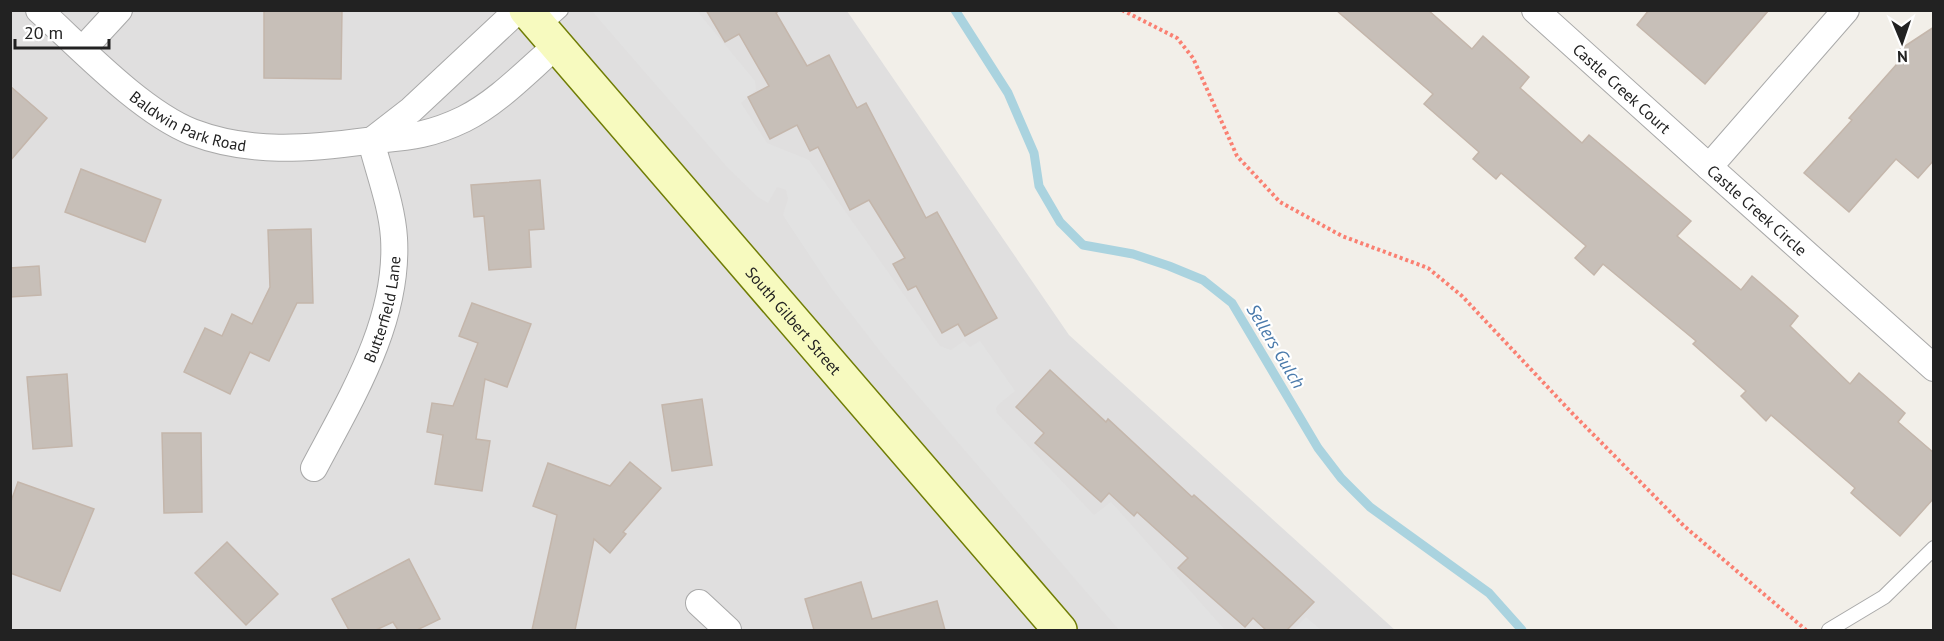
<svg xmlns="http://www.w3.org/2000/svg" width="1944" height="641" font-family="'PT Sans',sans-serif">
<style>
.residential{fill:#e0dfdf}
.parking{fill:#e2e2e2}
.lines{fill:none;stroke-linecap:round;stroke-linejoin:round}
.stream{stroke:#aad3df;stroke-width:9}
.building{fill:#c7bfb8;stroke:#c4b6ab;stroke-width:1.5}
.lane-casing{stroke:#a9a9a9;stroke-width:16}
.street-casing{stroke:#a9a9a9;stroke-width:28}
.secondary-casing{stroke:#707d05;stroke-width:36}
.path{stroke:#fa8072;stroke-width:4;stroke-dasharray:3 3;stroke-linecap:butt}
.lane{stroke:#fff;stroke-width:14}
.street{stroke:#fff;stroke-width:26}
.secondary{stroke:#f7fabf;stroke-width:33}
.labels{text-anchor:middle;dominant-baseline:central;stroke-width:4.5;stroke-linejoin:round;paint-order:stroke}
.street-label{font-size:16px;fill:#222;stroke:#fff}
.water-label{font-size:18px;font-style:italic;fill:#4a7aab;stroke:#fff}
</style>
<rect width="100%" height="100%" fill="#f2efe9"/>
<path class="residential" d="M 10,11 L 847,11 L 1069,335 L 1395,630 L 11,630 Z"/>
<g class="parking">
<path d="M 592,11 L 697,11 L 755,81 L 756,90 L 741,103 L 767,143 L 809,160 L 940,346 L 951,350 L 964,341 L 970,347 L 980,341 L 1015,391 L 999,404 L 996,408 L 997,413 L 1094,515 L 1111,502 L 1225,630 L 1119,630 L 883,355 L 832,289 L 786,220 L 783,215 L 788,199 L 786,190 L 777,187 L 768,203 L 758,197 L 728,168 Z"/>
<path d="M 1306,617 L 1321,630 L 1293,630 Z"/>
</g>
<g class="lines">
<path class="stream" d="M 955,10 L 1008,93 L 1034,153 L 1039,186 L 1060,222 L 1083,245 L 1133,254 L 1169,266 L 1203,280 L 1232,303 L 1318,448 L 1341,478 L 1370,507 L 1489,593 L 1522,630"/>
</g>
<g class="building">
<path d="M 264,10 L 342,10 L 341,79 L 264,78 Z"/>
<path d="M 706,10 L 780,10 L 776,13 L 807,66 L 829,55 L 857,108 L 866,103 L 926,218 L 937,212 L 997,318 L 965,336 L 958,324 L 942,333 L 916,286 L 908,290 L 893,264 L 905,258 L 869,200 L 850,210 L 818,147 L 810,151 L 797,125 L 770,139 L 748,97 L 769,86 L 739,34 L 725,42 Z"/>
<path d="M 1336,10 L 1428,10 L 1472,49 L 1483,36 L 1529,77 L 1520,88 L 1582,143 L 1589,135 L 1691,221 L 1677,236 L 1741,290 L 1752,276 L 1798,316 L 1790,326 L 1850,384 L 1859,373 L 1905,413 L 1898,422 L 1934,453 L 1934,498 L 1900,536 L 1851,493 L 1855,488 L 1771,415 L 1766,421 L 1741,396 L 1746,391 L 1693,344 L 1696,341 L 1603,264 L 1594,275 L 1575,258 L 1586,246 L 1501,173 L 1496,179 L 1473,159 L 1479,152 L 1424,104 L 1433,94 Z"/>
<path d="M 1649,10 L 1769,10 L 1705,84 L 1637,25 Z"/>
<path d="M 1934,27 L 1934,160 L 1918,178 L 1896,159 L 1849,212 L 1804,173 L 1852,120 L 1849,118 L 1904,56 L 1899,50 Z"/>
<path d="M 10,86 L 47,118 L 10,161 Z"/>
<path d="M 81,169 L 161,200 L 145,242 L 65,212 Z"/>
<path d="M 540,180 L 544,229 L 529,230 L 531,267 L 489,270 L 484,216 L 474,217 L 471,185 Z"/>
<path d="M 311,229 L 313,303 L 297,303 L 269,361 L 250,352 L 230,394 L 184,372 L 205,328 L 222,336 L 232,314 L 252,324 L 270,287 L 268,230 Z"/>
<path d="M 39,266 L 41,295 L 10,297 L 10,268 Z"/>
<path d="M 472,303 L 531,324 L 507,387 L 485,379 L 476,439 L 490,441 L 482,491 L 435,484 L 443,435 L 427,432 L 432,403 L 453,406 L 478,343 L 459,336 Z"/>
<path d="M 1050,370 L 1106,422 L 1108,419 L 1192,497 L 1194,495 L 1314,602 L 1287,630 L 1266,630 L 1253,618 L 1245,627 L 1178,568 L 1188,558 L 1137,512 L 1134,516 L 1109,493 L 1101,502 L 1035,443 L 1044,433 L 1016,407 Z"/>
<path d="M 67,374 L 72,446 L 33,449 L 27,377 Z"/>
<path d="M 702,399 L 712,465 L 672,471 L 662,405 Z"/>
<path d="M 162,433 L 201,433 L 202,512 L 164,513 Z"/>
<path d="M 630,462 L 661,488 L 623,532 L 626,534 L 610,553 L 594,539 L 575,630 L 532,630 L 557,515 L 533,506 L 548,463 L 610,486 Z"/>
<path d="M 18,482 L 94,509 L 60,591 L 10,573 L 10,504 Z"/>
<path d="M 227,542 L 278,594 L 246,625 L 195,573 Z"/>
<path d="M 409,559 L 440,619 L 417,630 L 398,630 L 393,622 L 376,630 L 349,630 L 332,599 Z"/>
<path d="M 861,582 L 872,619 L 937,601 L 945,630 L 814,630 L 805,599 Z"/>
</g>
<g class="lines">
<defs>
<g id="lane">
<path d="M 541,28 L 561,10"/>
<path d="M 1829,630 L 1884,597 L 1934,548"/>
</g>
<g id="street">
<path id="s1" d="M 39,10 C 81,48 140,111 192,132 C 250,154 307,149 367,141 C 405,137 427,137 464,119 C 498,102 527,71 556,46"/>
<path id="s2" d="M 1535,10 L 1709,167"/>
<path id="s3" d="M 1846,10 L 1709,167 L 1934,368"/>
<path d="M 83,49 L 119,10"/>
<path d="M 371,141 L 411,110 L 518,10"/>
<path id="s4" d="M 314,468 C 351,398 399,321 394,238 C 392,206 379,172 371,141"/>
<path d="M 699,603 L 728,630"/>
</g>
<g id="secondary">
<path id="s5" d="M 526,10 L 1060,630"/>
</g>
</defs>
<use href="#lane" class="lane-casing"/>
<use href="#street" class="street-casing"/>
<use href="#secondary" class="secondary-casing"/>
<path class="path" d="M 1122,10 L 1177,38 L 1193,58 L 1237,156 L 1280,202 L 1342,236 L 1428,268 L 1462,296 L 1572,413 L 1684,526 L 1806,630"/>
<use href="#lane" class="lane"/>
<use href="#street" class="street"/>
<use href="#secondary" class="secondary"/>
</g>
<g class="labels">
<g class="street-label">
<text stroke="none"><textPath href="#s2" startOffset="117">Castle Creek Court</textPath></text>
<text stroke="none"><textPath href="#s1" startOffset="189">Baldwin Park Road</textPath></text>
<text stroke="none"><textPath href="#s3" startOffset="273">Castle Creek Circle</textPath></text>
<text stroke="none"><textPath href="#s4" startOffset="174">Butterfield Lane</textPath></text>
<text stroke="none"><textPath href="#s5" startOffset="410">South Gilbert Street</textPath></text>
</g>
<g class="water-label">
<text transform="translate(1276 346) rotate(59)">Sellers Gulch</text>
</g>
</g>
<rect width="1944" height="641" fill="none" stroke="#222222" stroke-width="24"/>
<g transform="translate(1902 42) rotate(178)" stroke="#ffffff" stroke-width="4.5" paint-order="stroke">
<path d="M0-4.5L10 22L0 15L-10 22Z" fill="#222222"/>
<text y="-9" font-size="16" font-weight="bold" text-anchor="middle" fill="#222222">N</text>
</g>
<path d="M15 39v9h94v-9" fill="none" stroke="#222222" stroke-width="3"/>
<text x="24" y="39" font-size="18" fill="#222222" stroke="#ffffff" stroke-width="4.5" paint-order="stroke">20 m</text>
</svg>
